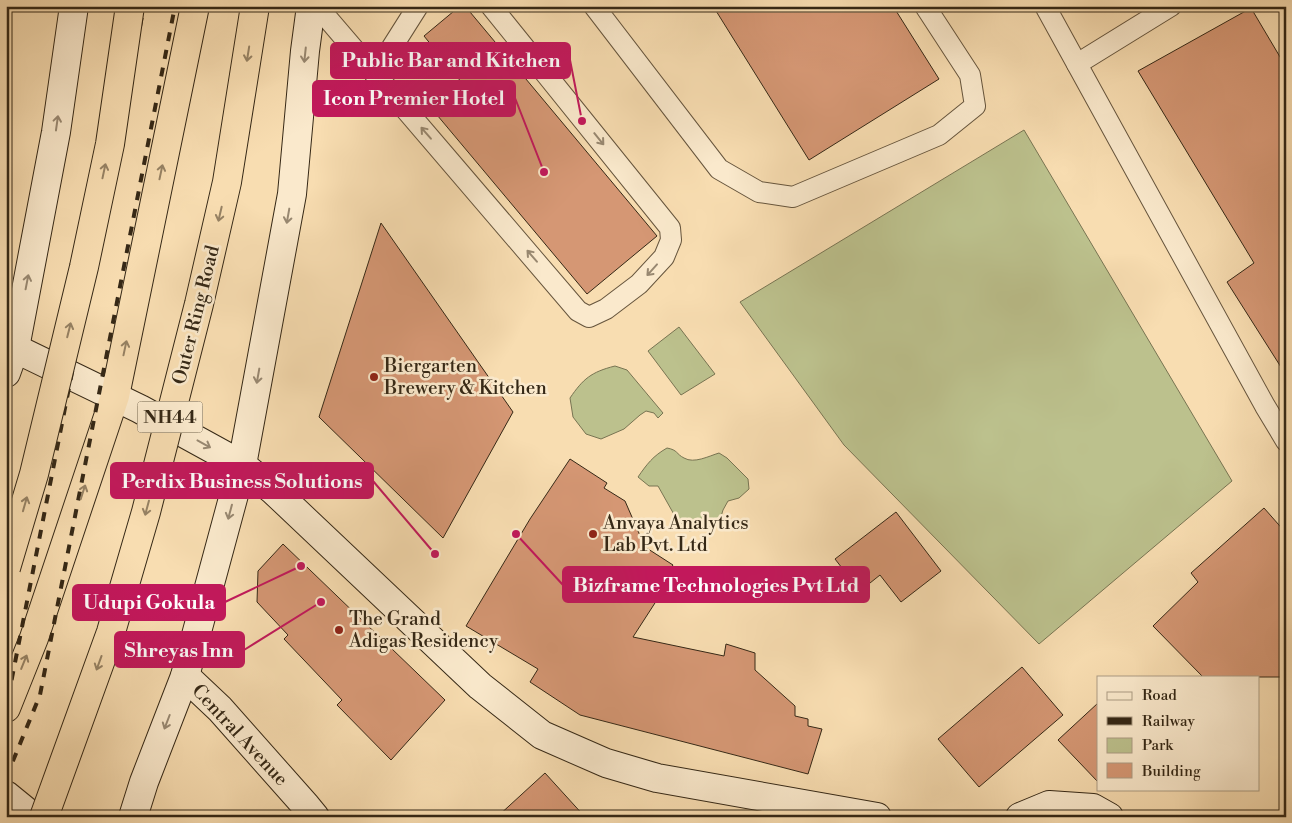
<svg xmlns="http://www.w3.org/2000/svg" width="1292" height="823" font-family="'Libre Bodoni',serif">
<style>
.green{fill:#bcc18d;stroke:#787452}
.building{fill:#d59774;stroke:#352816}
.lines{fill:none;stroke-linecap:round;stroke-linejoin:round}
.lane-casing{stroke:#66553d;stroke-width:22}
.secondary-casing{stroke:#352816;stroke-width:30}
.highway-casing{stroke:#352816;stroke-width:30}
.lane{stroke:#fae9cc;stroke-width:20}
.secondary{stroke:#fae9cc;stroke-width:28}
.highway{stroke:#f8ddb1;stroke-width:28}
.rail{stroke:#352816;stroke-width:4;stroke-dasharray:9 9;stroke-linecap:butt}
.highway-bridge-casing{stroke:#352816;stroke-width:30;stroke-linecap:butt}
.highway-bridge{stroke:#f8ddb1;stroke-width:28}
.oneway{stroke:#968264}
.oneway2{stroke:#988871}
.poi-dot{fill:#8f2418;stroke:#fae9cc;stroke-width:2}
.labels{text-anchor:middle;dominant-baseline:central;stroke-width:5;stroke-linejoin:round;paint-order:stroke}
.shield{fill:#fae9cc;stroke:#70624d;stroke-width:1}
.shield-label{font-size:18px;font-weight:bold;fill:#352816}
.street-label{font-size:19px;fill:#352816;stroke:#fae9cc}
.poi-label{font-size:19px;fill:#352816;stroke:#fae9cc;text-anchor:start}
.leader{fill:none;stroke:#c2185b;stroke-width:2}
.callout-dot{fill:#c2185b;stroke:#fae9cc;stroke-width:2}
.callout{fill:#c2185b;stroke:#c2185b;stroke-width:2}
.callout-label{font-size:20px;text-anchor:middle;font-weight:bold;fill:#fff}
</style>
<rect width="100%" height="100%" fill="#f8ddb1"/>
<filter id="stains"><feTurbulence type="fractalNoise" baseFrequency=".004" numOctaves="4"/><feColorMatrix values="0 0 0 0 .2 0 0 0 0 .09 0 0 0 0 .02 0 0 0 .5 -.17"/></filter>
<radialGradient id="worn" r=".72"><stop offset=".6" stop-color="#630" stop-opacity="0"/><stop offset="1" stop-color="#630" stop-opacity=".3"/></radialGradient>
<g class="green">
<path d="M 1024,130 L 1232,481 L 1039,644 L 844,445 L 740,302 Z"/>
<path d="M 679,327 L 715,374 L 681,395 L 648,351 Z"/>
<path d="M 615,366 L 627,370 L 663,413 L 658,418 L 654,413 L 646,411 L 640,415 L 624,429 L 601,439 L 586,434 L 573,417 L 570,398 C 583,379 591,372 615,366 Z"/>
<path d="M 667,448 C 678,450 676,454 684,458 C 694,464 709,456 719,453 L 727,458 L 748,479 L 749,489 L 739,498 L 728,501 L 723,510 L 720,520 L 708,528 L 689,531 L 676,518 L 658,486 L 649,486 L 638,477 C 647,464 653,456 667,448 Z"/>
</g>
<g class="building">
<path d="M 460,6 L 465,6 L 657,236 L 587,294 L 432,109 L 462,83 L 424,36 Z"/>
<path d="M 713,6 L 893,6 L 939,79 L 809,160 Z"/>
<path d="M 1251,8 L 1286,67 L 1286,375 L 1227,282 L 1254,263 L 1138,71 Z"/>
<path d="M 381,223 L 513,412 L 443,538 L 319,417 Z"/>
<path d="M 570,459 L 607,483 L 604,488 L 625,501 L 645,547 L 673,565 L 659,585 L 664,589 L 633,637 L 724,656 L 726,644 L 755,653 L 755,670 L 795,706 L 795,716 L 808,719 L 808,726 L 822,729 L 808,774 L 580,715 L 530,682 L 538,669 L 466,626 L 530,519 Z"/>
<path d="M 1264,508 L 1286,533 L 1286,677 L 1203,677 L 1153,626 L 1198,582 L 1191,573 Z"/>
<path d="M 896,512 L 941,571 L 901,602 L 880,575 L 860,591 L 835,559 Z"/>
<path d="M 283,544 L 445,700 L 391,760 L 337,705 L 342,700 L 284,639 L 288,635 L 257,602 L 258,571 Z"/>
<path d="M 1022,667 L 1063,715 L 979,787 L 938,739 Z"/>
<path d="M 1098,703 L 1098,782 L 1058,740 Z"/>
<path d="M 545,773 L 585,817 L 497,817 Z"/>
</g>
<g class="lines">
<defs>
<g id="lane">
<path d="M 317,6 L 578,311 L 589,317 L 606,309 L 639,284 L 664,257 L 671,240 L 670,228 L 491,6"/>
<path d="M 594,6 L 719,169 L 759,192 L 793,197 L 939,135 L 975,106 L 970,75 L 925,6"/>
<path d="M 1045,6 L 1265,406 L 1286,441"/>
<path d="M 1077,64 L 1171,6"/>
<path d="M 375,74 L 418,6"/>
</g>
<g id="secondary">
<path d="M 6,344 L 140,409 L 242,465 L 273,490 L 480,686 L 542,735 L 606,763 L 657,778 L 877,817"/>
<path d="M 6,373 L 15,348 L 56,132 L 74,6"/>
<path d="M 185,676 L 220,709 L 306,806 L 315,817"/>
<path d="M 6,795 L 33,817"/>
<path d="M 133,817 L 144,782 L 185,676 L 242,465 L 292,194 L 305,51 L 311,6"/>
<path d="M 1020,817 L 1049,805 L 1093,808 L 1109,817"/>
</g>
<path id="highway" d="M 6,708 L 34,638 L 115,396 L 195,6"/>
</defs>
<use href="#lane" class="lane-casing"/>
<use href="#secondary" class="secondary-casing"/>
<use href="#highway" class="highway-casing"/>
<use href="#lane" class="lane"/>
<use href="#secondary" class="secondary"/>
<use href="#highway" class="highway"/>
<g class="rail">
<path d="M 6,697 L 10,688 L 144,6"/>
<path d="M 6,778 L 40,695 L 175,6"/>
</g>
<defs>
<g id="highway-bridge">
<path d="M 6,568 L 34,474 L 84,267 L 110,144 L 130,6"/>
<path d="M 44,817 L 111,632 L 146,512 L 199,304 L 227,182 L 255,6"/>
</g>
</defs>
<use href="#highway-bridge" class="highway-bridge-casing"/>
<use href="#highway-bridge" class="highway-bridge"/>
</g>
<defs><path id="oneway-shaft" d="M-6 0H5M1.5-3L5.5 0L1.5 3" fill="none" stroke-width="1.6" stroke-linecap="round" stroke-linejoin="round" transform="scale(1.25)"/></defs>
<g class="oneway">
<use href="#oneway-shaft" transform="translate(248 54) rotate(99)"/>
<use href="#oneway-shaft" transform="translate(104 171) rotate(-78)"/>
<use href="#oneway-shaft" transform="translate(161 172) rotate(-78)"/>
<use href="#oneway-shaft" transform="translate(220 214) rotate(103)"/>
<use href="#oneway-shaft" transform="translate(69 330) rotate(-76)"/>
<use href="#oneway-shaft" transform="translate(125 348) rotate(-78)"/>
<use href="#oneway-shaft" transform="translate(83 492) rotate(-72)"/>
<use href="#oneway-shaft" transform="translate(25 504) rotate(-74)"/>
<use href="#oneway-shaft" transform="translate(147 508) rotate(105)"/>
<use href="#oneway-shaft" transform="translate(24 662) rotate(-68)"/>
<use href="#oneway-shaft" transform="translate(99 663) rotate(110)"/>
</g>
<g class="oneway2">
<use href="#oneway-shaft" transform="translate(305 55) rotate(96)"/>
<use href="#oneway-shaft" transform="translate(57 123) rotate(-82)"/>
<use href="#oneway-shaft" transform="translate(426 133) rotate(-131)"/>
<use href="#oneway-shaft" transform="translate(599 139) rotate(51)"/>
<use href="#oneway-shaft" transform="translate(288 216) rotate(100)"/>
<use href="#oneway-shaft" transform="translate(532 256) rotate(-131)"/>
<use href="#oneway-shaft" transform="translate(652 270) rotate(132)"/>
<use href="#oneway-shaft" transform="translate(27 282) rotate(-79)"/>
<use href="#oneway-shaft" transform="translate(258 376) rotate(100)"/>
<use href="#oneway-shaft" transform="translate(204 444) rotate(29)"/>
<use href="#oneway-shaft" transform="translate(230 512) rotate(105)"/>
<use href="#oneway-shaft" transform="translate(167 722) rotate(111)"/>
</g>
<g class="poi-dot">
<circle cx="374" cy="377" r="5"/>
<circle cx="593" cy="534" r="5"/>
<circle cx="339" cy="630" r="5"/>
</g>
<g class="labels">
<rect class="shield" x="137.5" y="401.5" width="65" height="31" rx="4"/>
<g class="shield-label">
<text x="170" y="417">NH44</text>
</g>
<g class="street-label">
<text transform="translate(196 315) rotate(-76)">Outer Ring Road</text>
<text transform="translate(240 735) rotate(47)">Central Avenue</text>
</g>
<g class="poi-label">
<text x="384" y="366">Biergarten<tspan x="384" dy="22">Brewery &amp; Kitchen</tspan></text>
<text x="603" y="523">Anvaya Analytics<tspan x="603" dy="22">Lab Pvt. Ltd</tspan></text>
<text x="349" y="619">The Grand<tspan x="349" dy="22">Adigas Residency</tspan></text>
</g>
</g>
<path class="leader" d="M582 121L570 60M544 172L515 98M435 554L373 481M516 534L563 585M301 566L225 602M321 602L244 650"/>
<g class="callout-dot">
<circle cx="582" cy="121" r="5"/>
<circle cx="544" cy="172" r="5"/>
<circle cx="435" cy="554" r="5"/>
<circle cx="516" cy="534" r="5"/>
<circle cx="301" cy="566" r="5"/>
<circle cx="321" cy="602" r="5"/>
</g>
<g class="callout">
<rect x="331" y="43" width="239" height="35" rx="5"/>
<rect x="313" y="81" width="202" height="35" rx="5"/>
<rect x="111" y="463" width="262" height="35" rx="5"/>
<rect x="563" y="567" width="306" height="35" rx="5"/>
<rect x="73" y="585" width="152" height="35" rx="5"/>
<rect x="115" y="632" width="129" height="35" rx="5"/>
</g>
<g class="callout-label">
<text x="451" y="67">Public Bar and Kitchen</text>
<text x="414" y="105">Icon Premier Hotel</text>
<text x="242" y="488">Perdix Business Solutions</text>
<text x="716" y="592">Bizframe Technologies Pvt Ltd</text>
<text x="149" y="609">Udupi Gokula</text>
<text x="179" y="657">Shreyas Inn</text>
</g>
<rect width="1292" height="823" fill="none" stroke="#f8ddb1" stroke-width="25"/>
<rect x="8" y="8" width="1277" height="808" fill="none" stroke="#352816" stroke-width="2.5"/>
<rect x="12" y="12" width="1267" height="798" fill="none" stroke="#352816"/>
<rect x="1097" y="676" width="162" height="115" fill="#fae9cc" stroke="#ab9c83"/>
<rect x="1107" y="692" width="25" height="8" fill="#fae9cc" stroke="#ab9c83"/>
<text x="1142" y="700" font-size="15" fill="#352816">Road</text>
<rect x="1107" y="717" width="25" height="8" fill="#352816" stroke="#ab9c83"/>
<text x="1142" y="726" font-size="15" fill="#352816">Railway</text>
<rect x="1107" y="738" width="25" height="15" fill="#bcc18d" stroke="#ab9c83"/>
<text x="1142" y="750" font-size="15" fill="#352816">Park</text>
<rect x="1107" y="763" width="25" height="15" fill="#d59774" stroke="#ab9c83"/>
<text x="1142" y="776" font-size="15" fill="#352816">Building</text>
<rect width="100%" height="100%" filter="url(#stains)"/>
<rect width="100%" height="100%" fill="url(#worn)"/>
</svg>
